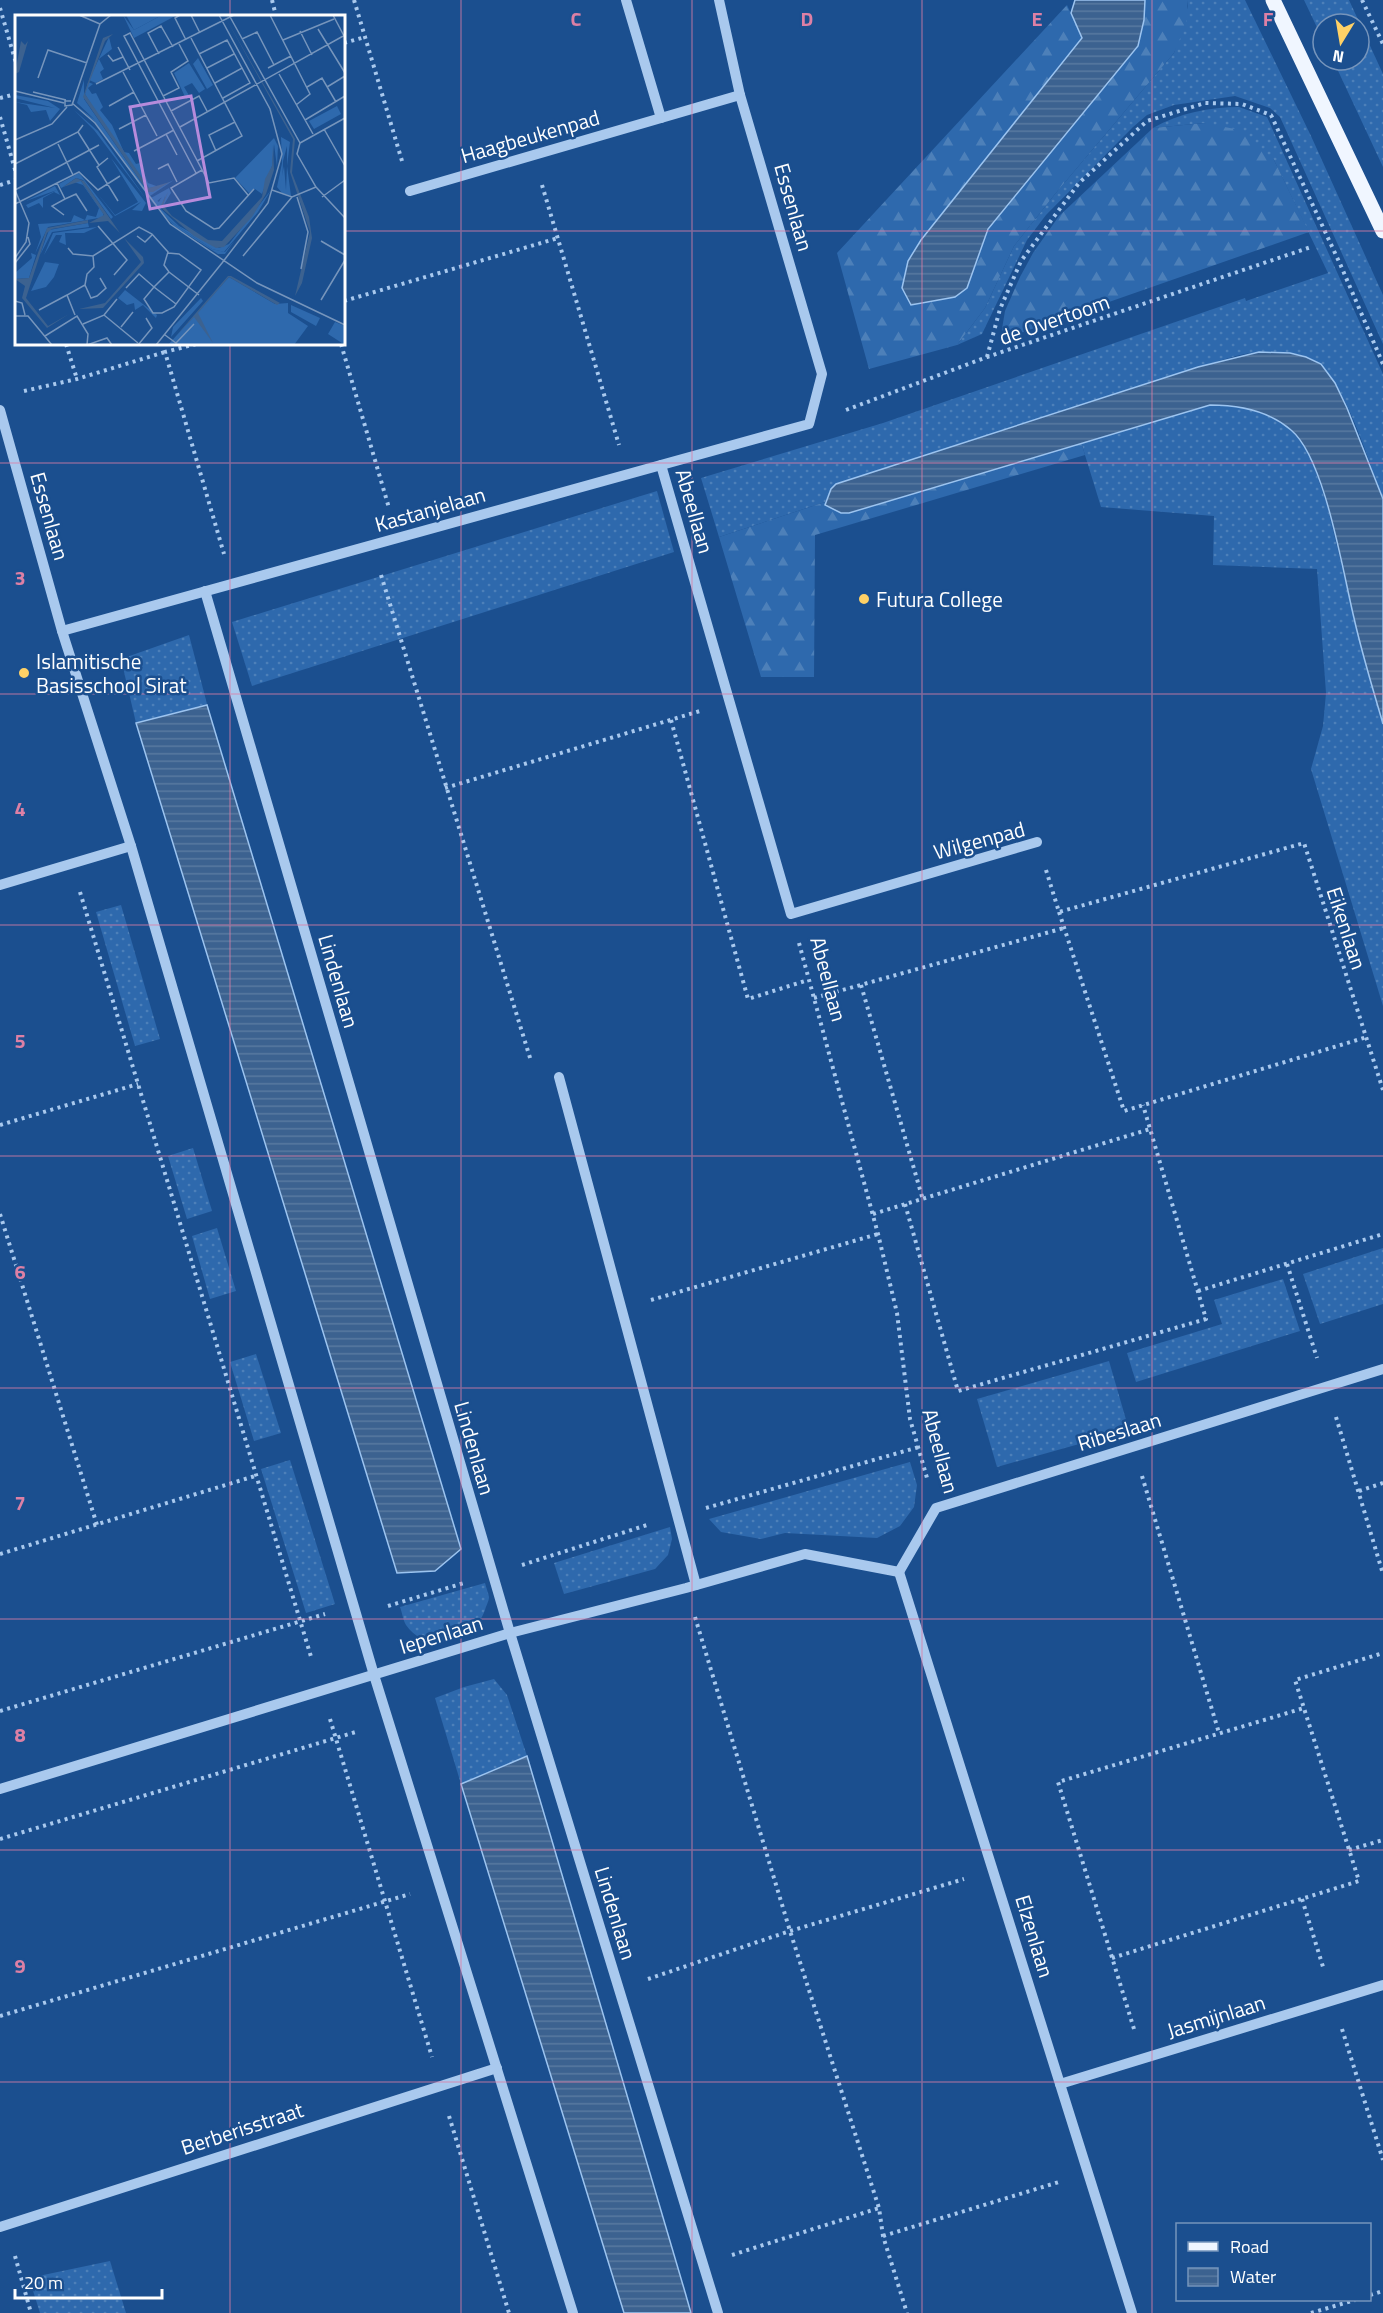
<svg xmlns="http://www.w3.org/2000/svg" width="1383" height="2313" font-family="'Titillium Web',sans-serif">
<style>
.grass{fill:url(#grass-dots)}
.forest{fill:url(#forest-firs)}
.water{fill:url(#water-rules);stroke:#9cc4f0;stroke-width:1.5}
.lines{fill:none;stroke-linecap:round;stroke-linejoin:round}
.path{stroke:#a9c9ee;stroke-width:4;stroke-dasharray:3 4.5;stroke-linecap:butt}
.minor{stroke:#a9c9ee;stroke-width:10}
.major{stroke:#f0f6ff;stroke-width:15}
.grid{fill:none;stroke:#dd80a5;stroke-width:1.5;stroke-opacity:0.55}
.poi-dot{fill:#ffd166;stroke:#1b4f8f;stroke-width:2}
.labels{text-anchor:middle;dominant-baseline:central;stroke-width:5;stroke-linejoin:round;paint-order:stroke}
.street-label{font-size:21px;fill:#fff;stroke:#1b4f8f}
.poi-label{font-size:21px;fill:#fff;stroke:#1b4f8f;text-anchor:start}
.inset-road{fill:none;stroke:#7695bc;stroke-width:1.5}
.view{fill:#b68bdc;fill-opacity:0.15;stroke:#b68bdc;stroke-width:3}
.inset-edge{fill:none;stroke:#fff;stroke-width:3}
.grid-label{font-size:20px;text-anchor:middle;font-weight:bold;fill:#dd80a5;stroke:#1b4f8f;stroke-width:5;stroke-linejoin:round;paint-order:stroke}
</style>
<defs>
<pattern id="grass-dots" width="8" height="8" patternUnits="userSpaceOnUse" patternTransform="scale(1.5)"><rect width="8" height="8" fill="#2e69ad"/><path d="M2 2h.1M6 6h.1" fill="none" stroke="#4d80b9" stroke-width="1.8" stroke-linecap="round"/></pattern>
<pattern id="forest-firs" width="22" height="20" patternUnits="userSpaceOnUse" patternTransform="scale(1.5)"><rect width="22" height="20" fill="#2e69ad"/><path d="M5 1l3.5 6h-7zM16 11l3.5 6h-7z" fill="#4d80b9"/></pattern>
<pattern id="water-rules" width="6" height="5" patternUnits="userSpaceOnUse" patternTransform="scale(1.5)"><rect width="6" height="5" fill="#3c6290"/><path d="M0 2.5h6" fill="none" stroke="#597aa1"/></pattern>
</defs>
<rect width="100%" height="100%" fill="#1b4f8f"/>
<g class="grass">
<path d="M 1188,0 L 1245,0 L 1311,136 L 1383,295 L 1383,344 L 1280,117 L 1270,108 L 1235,96 L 1174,105 L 1147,115 L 1133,127 L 1046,215 L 1027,240 L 982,334 L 957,345 L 985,308 L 1014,246 L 1055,194 L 1174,53 L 1188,6 Z"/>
<path d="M 1304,0 L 1349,0 L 1383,74 L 1383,167 L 1333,60 L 1359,60 L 1359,24 L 1323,24 L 1323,40 Z"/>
<path d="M 1239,107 L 1267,117 L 1383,374 L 1383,499 C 1370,465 1347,390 1322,366 C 1308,352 1279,351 1260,352 C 1240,353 1218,362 1198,367 L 831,489 L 825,502 L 719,537 L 701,478 L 883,423 L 1245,298 L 1246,301 L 1328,273 L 1274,160 L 1204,123 L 1153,128 C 1179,113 1210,107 1239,107 Z"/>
<path d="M 1210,405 L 1233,405 L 1255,411 L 1272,417 L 1293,431 L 1309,452 L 1327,505 L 1355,621 L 1383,724 L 1383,1006 L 1311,769 L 1323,726 L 1326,693 L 1317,569 L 1213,565 L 1214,516 L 1101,507 L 1081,442 Z"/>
<path d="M 657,491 L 674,552 L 252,686 L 232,622 Z"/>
<path d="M 189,635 L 207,704 L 136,723 L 121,659 Z"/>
<path d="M 121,905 L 160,1039 L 135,1046 L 96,912 Z"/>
<path d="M 193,1148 L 212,1211 L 187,1219 L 168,1156 Z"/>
<path d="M 217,1228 L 236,1291 L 210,1299 L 192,1236 Z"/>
<path d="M 1383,1248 L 1383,1304 L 1320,1324 L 1303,1274 Z"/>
<path d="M 1283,1279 L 1300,1331 L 1136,1382 L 1127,1353 L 1222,1324 L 1214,1300 Z"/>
<path d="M 256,1354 L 281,1433 L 254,1441 L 230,1362 Z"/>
<path d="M 1109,1361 L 1129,1430 L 997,1467 L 977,1399 Z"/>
<path d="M 290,1460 L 335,1604 L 306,1613 L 261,1469 Z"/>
<path d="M 910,1462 L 917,1485 L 914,1507 L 900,1526 L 877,1538 L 785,1533 L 761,1539 L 721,1532 L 709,1519 Z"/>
<path d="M 670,1527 L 672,1539 L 668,1555 L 655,1569 L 564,1594 L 554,1563 Z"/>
<path d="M 485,1583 C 486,1587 488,1592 489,1597 C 489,1601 486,1606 485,1610 C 474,1642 426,1655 406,1625 C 403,1620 402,1612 400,1607 Z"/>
<path d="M 494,1679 L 507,1695 L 527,1756 L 461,1784 L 435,1698 L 464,1687 Z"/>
<path d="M 110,2261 L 126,2313 L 40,2313 L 29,2278 Z"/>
</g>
<g class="forest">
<path d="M 1145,0 L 1188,0 L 1186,24 L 1174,53 L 1055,194 L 1014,246 L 985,308 L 957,345 L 869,369 L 837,253 L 1067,5 L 1082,38 L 921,240 L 911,305 L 955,297 L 967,288 L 988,229 L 1138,46 Z"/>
<path d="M 1204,123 L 1240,130 L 1274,160 L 1309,232 L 1012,336 L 1005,335 L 1002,329 L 1005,311 L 1020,277 L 1033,253 L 1059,216 L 1153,128 Z"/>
<path d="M 1081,442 L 1085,455 L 815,535 L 814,677 L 761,677 L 719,537 L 825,502 L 825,505 L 841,513 L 849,513 Z"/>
</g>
<g class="water">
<path d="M 1075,0 L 1145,0 L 1144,20 L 1138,46 L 988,229 L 967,288 L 955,297 L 911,305 L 902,288 L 908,261 L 921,240 L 1082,38 L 1071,13 Z"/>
<path d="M 1259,352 L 1290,353 L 1306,357 L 1321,364 L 1335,383 L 1347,408 L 1383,499 L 1383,724 C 1373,689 1362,654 1354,618 C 1343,573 1325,458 1291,430 C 1269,411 1239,405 1210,405 L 849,513 L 841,513 L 825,505 L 831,489 L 836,484 L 1198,367 Z"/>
<path d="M 207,705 L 461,1549 L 435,1571 L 397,1573 L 136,723 Z"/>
<path d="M 527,1756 L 685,2292 L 691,2313 L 624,2313 L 461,1784 Z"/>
</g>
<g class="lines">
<g class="path">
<path d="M 272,0 L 276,16"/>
<path d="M 354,0 L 402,161"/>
<path d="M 1362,0 L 1383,44"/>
<path d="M 0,8 L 16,63"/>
<path d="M 344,43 L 365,37"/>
<path d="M 0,98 L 16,94"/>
<path d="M 0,117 L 16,173"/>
<path d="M 0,185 L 16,180"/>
<path d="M 542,185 L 619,445"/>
<path d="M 344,301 L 558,238"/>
<path d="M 66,344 L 77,379"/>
<path d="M 196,344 L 165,352 L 224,554"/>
<path d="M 341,344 L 389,508"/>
<path d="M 987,357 L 1000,309 L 1021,261 L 1079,183 L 1147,121 L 1205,103 L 1242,104 L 1271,115 L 1341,266 L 1383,364"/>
<path d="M 24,391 L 77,379 L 165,352"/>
<path d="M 846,410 L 987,357 L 1311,247"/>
<path d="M 381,575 L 531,1061"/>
<path d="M 671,720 L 748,999 L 808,980"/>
<path d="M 445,788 L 700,711"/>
<path d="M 1046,870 L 1059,912 L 1304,843 L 1383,1090"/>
<path d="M 80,892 L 312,1660"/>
<path d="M 1059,912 L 1124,1111 L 1367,1037"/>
<path d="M 799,943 L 878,1234 L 897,1313 L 910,1419 L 927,1478"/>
<path d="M 861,985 L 923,1200"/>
<path d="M 814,998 L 1064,928"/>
<path d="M 0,1125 L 138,1084"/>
<path d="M 905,1204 L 958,1391 L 1206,1319 L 1143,1105"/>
<path d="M 0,1214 L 97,1525"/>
<path d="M 873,1214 L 1150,1129"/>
<path d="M 1287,1264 L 1317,1358"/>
<path d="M 1198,1291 L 1383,1234"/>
<path d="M 651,1300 L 878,1234"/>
<path d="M 1336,1417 L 1383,1574"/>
<path d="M 1142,1476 L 1219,1733"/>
<path d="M 1359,1491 L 1383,1483"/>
<path d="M 706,1508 L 919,1447"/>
<path d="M 0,1554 L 255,1476"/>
<path d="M 522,1565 L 647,1525"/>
<path d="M 388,1606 L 464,1583"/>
<path d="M 695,1617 L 790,1931 L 879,2208 L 883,2236 L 907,2313"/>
<path d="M 0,1711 L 325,1614"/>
<path d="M 330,1719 L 432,2057"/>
<path d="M 0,1839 L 359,1731"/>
<path d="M 1349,1850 L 1383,1840"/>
<path d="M 1302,1899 L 1324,1970"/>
<path d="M 1112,1958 L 1359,1881 L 1295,1680 L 1383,1653"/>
<path d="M 648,1979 L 790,1931 L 964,1879"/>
<path d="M 0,2016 L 410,1894"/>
<path d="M 1134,2029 L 1058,1782 L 1304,1708"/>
<path d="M 1342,2029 L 1383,2160"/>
<path d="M 449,2116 L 509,2313"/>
<path d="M 883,2236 L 1059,2182"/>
<path d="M 732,2255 L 879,2208"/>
<path d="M 15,2256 L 31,2313"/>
<path d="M 1370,2295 L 1383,2291"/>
<path d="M 1311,2313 L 1355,2300"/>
</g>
<g class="minor">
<path d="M 626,0 L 661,118"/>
<path d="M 410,191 L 740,95"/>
<path d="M 0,410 L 62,631 L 131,846 L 374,1675 L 573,2313"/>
<path d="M 661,465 L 791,914 L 1037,842"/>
<path d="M 205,591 L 510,1633 L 718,2313"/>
<path d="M 62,631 L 809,424 L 822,374 L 740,95 L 719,0"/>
<path d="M 0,885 L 131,846"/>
<path d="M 559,1077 L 696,1585"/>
<path d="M 899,1572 L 1132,2313"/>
<path d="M 899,1572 L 936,1508 L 1383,1369"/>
<path d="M 0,1789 L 510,1633 L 686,1588 L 805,1554 L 899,1572"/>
<path d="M 1060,2084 L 1383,1985"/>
<path d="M 0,2227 L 497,2068"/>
</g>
<path class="major" d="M 1273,0 L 1383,231"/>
</g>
<path class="grid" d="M 230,0 L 230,16M 461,0 L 461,2313M 692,0 L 692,2313M 922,0 L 922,2313M 1152,0 L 1152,2313M 0,231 L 16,231M 344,231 L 1383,231M 230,344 L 230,2313M 0,463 L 1383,463M 0,694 L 1383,694M 0,925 L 1383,925M 0,1156 L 1383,1156M 0,1388 L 1383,1388M 0,1619 L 1383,1619M 0,1850 L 1383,1850M 0,2082 L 1383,2082"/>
<g class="poi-dot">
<circle cx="864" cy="599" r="6"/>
<circle cx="24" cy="673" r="6"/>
</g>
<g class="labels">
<g class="street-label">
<text transform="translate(530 136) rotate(-16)">Haagbeukenpad</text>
<text transform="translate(794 207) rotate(74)">Essenlaan</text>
<text transform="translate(1054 319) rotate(-19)">de Overtoom</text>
<text transform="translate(430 509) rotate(-16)">Kastanjelaan</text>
<text transform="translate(695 511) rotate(74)">Abeellaan</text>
<text transform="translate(50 516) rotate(74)">Essenlaan</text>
<text transform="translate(979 840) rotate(-15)">Wilgenpad</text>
<text transform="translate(1347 928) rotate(72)">Eikenlaan</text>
<text transform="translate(829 979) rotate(75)">Abeellaan</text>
<text transform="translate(339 981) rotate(74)">Lindenlaan</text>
<text transform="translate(1119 1431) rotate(-17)">Ribeslaan</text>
<text transform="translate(475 1448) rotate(74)">Lindenlaan</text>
<text transform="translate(941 1451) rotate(75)">Abeellaan</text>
<text transform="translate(441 1634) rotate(-17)">Iepenlaan</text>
<text transform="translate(616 1913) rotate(73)">Lindenlaan</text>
<text transform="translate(1035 1936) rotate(73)">Elzenlaan</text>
<text transform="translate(1216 2016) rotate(-17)">Jasmijnlaan</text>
<text transform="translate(242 2128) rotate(-18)">Berberisstraat</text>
</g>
<g class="poi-label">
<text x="876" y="599">Futura College</text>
<text x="36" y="661">Islamitische<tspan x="36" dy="24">Basisschool Sirat</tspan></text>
</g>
</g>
<g transform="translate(15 15)">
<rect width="330" height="330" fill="#1b4f8f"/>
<path d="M 111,0 L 147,0 L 119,15 ZM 94,22 L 97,34 L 84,44 L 89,54 L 85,57 L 88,64 L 81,68 L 74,65 ZM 183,43 L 198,70 L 192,74 L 178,49 ZM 174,48 L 190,74 L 184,78 L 177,68 L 169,72 L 175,82 L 171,84 L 159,58 ZM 69,65 L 69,84 L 133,177 L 159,165 L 135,181 L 144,187 L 150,175 L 143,193 L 158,208 L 197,234 L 210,237 L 220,225 L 210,239 L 203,239 L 159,211 L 137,187 L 79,106 L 62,91 L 80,105 L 62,88 ZM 73,67 L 78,69 L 73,73 L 77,79 L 81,78 L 88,92 L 85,95 L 97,110 L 109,137 L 114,138 L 121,149 L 125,148 L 133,168 L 144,172 L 134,173 L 88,109 L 70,79 ZM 0,80 L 33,86 L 45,94 L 35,106 L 31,95 L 16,97 L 12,90 L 0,87 L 40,93 L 0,83 ZM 59,95 L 83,116 L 131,184 L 79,115 ZM 266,122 L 275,127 L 272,151 L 272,131 L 268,146 L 267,178 L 262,172 L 267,148 ZM 64,158 L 98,202 L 96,204 L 68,165 L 61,163 L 48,172 L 62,165 L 66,166 L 88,198 L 89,202 L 33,212 L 20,239 L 26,222 L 23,209 L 56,207 L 59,200 L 70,205 L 72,200 L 81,202 L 84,193 L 68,170 L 59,167 L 46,173 L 44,169 ZM 40,171 L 45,180 L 39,177 L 28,183 L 28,193 L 24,188 L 13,193 L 11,190 L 42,175 L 11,186 ZM 73,208 L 74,212 L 37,217 L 25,240 L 34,215 ZM 16,238 L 21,240 L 14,263 L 0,264 L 0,258 L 17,243 ZM 30,247 L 44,249 L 39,262 L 31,272 L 16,276 ZM 110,275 L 142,300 L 141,303 L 128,290 L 120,295 L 119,288 L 112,290 L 103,283 ZM 186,283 L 188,286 L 156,322 L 158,312 ZM 320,307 L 330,311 L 330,330 L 313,319 Z" fill="#2e69ad"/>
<path d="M 108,0 L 119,15 L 147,0 L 162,0 L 119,23 ZM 96,143 L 131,188 L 127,196 L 117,195 L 126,187 L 100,201 L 82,178 L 100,200 L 123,187 ZM 269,151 L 271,175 L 272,151 L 276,181 L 267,178 L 265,171 ZM 154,173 L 156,178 L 148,191 L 150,181 L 146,194 L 164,211 L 204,233 L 214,229 L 256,175 L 243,197 L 209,237 L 197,234 L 158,208 L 148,199 L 143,190 L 147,182 L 141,187 L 136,183 ZM 82,212 L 69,218 L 50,218 L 51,230 L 44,227 L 47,220 L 41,220 L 29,240 L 38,218 ZM 276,290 L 305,303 L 301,311 L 276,297 Z" fill="#2e69ad"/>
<path d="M 322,91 L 326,99 L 299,114 L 294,106 ZM 259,123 L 263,131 L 262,152 L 259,129 L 257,151 L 247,179 L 240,174 L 234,178 L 220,163 ZM 214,262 L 260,289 L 273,288 L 273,298 L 293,311 L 279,330 L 153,330 Z" fill="#2e69ad"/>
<path d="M 209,0 L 280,124 L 277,158 L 294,202 L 297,223 L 287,268 L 280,281 L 295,217 L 275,157 L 278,124 ZM 98,19 L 90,26 L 70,79 L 134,173 L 155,167 L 138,177 L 133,177 L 68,82 L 88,23 ZM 6,26 L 10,30 L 13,26 L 4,57 L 0,59 ZM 258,130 L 259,155 L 251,179 L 237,202 L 209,232 L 201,233 L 179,221 L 145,192 L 153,177 L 148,190 L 157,201 L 193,225 L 207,226 L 247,182 L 250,164 L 257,151 ZM 61,163 L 69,166 L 105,218 L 93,206 L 74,208 L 89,200 L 66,166 L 48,172 ZM 73,205 L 73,208 L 37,214 L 32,218 L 11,283 L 33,311 L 54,299 L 32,313 L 7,283 L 10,271 L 0,264 L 14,263 L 32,213 ZM 109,223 L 128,242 L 129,248 L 88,293 L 64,294 L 90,288 L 126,247 ZM 213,261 L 216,261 L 265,288 L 262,290 L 214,262 L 183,298 L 198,328 L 179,302 L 160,322 Z" fill="#3c6290"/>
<path class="inset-road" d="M 64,0 L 85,9M 165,0 L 160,3 L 171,25M 176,0 L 185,18M 204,0 L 255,94 L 267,139 L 253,188 L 207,248M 214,0 L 285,128M 255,0 L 295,79 L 281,90M 318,0 L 329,21M 303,14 L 330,58M 285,16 L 297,40M 176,23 L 227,121 L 182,146M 227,24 L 242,17 L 259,50M 268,25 L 319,4M 103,32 L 115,55M 144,39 L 133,18 L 146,11 L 158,32M 184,39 L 212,25 L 227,53M 93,40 L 98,46 L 108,42M 192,53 L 219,39M 253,53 L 276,41M 108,57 L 142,121M 264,59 L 298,119M 23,63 L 33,35 L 72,48M 200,68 L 227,53 L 235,68 L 208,83M 81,69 L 219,0M 292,72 L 307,63 L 321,87M 312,72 L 330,61M 0,76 L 49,88M 18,77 L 51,85M 148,81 L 164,73 L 156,57 L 173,46 L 164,29M 56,86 L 50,86 L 50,91 L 57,90 L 85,9 L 96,0M 57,88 L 80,108 L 155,209 L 242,268 L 330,310M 94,91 L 119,77M 156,96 L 184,81 L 192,96M 290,105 L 330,81M 165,112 L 330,20M 104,114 L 131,100M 309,114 L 330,151M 63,117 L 84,150M 151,119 L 162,140M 0,125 L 37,109 L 52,92M 285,128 L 282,139 L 301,172 L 330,203M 285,128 L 330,103M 43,129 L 58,160M 119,136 L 159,115M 201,136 L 194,120 L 220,107M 93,143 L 82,152 L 103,186M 0,149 L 63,117 L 68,110M 143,154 L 153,149 L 162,167M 187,155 L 156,173 L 171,196 L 199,214 L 204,213 L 239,174M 181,158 L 109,21 L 115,18 L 194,168 L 219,163 L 233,180M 42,168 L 50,184 L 61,179 L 72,196M 0,175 L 84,130M 0,175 L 14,208 L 11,227 L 0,243M 257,175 L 277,182 L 301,172M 282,182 L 293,217 L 286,254M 307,182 L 330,165M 0,189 L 64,157 L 83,175 L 105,161M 49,200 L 37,191 L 50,184M 83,211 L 112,245 L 99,260M 122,221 L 130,227 L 137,220M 306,226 L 330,240M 53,233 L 58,239 L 78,241 L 124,212 L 137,219 L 153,237 L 149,250 L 154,257 L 184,280M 228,241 L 277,182M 0,248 L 15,229 L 13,222M 154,257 L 139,272 L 161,289M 70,270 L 76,283 L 82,281 L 91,273 L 85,263M 111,273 L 124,259 L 139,272 L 129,284 L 138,298 L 147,298 L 159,292 L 186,255 L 164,239 L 153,238M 306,285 L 330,245M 0,286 L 7,288 L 10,300M 24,295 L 52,280M 60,300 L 52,280 L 70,270 L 72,259 L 79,252 L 78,241M 89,300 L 102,284M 0,301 L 13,301 L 37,330M 68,309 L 89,300 L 123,328M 106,312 L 118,297M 150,320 L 161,328 L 179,309M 30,321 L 62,301 L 73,319 L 72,330 L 92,323 L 97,330M 123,330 L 137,313 L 131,303M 141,330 L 207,248"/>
<path class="view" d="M 176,81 L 195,182 L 135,194 L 115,92 Z"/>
<rect width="330" height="330" class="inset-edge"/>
</g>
<g class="grid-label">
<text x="576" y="26">C</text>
<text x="807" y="26">D</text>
<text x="1037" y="26">E</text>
<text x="1268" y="26">F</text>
<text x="20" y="585">3</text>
<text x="20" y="816">4</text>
<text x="20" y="1048">5</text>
<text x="20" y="1279">6</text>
<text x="20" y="1510">7</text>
<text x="20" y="1742">8</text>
<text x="20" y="1973">9</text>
</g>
<rect x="1176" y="2223" width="195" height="78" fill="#1b4f8f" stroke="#7695bc" stroke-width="1.5"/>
<rect x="1188" y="2242" width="30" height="9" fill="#f0f6ff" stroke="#7695bc" stroke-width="1.5"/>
<text x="1230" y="2253" font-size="18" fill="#ffffff">Road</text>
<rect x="1188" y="2268" width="30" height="18" fill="url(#water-rules)" stroke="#7695bc" stroke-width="1.5"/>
<text x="1230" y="2283" font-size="18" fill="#ffffff">Water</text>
<g transform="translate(1341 42) rotate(191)"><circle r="28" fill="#1b4f8f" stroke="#7695bc" stroke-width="1.5"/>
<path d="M0-4.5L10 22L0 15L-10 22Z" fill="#ffd166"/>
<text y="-9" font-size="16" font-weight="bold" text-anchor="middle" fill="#ffffff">N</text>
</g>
<path d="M15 2289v9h147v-9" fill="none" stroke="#ffffff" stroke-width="3"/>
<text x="24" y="2289" font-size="18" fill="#ffffff" stroke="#1b4f8f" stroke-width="4.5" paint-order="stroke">20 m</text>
</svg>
